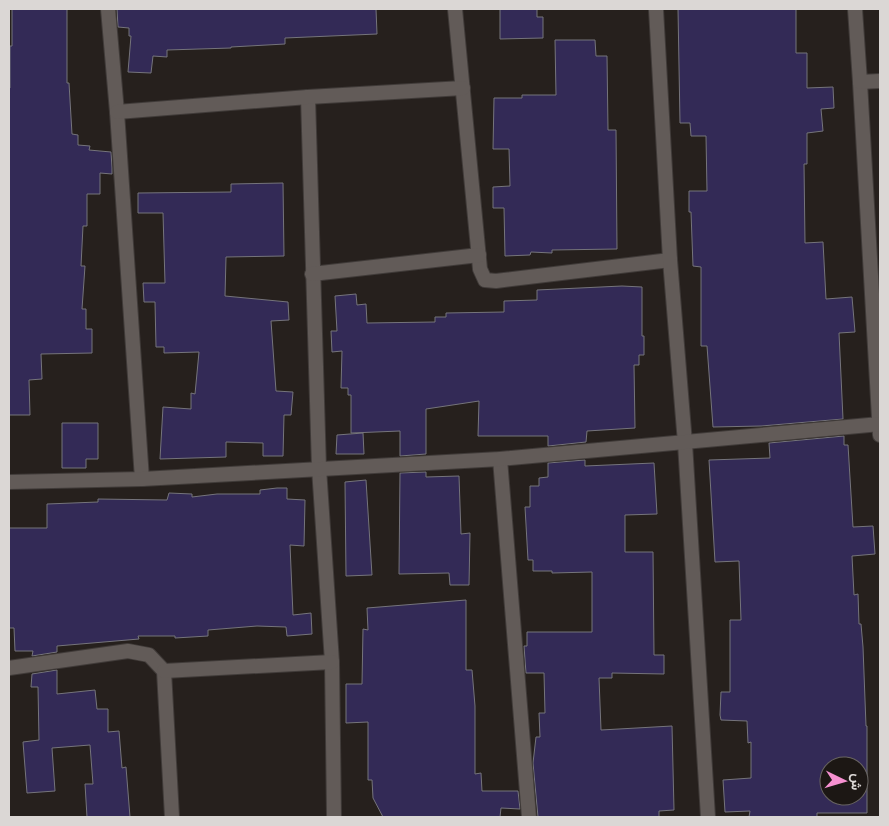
<svg xmlns="http://www.w3.org/2000/svg" width="889" height="826" font-family="'Archivo Narrow',Vazirmatn,sans-serif">
<style>
.building{fill:#332a56;stroke:#75747b;fill-rule:evenodd}
.lines{fill:none;stroke-linecap:round;stroke-linejoin:round}
.minor-casing{stroke:#403b39;stroke-width:16}
.tertiary-casing{stroke:#403b39;stroke-width:16}
.minor{stroke:#625b58;stroke-width:14}
.tertiary{stroke:#625b58;stroke-width:14}
</style>
<rect width="100%" height="100%" fill="#26201d"/>
<g class="building">
<path d="M 12,9 L 67,9 L 67,83 L 69,83 L 72,134 L 78,135 L 78,145 L 90,146 L 89,150 L 111,152 L 112,168 L 112,174 L 100,173 L 100,194 L 87,194 L 87,226 L 83,226 L 81,266 L 85,266 L 82,309 L 86,309 L 86,329 L 92,329 L 92,353 L 41,354 L 42,379 L 29,380 L 30,415 L 9,415 L 9,88 L 10,88 L 10,46 L 12,46 Z"/>
<path d="M 117,9 L 376,9 L 377,34 L 285,38 L 285,44 L 231,47 L 231,48 L 167,50 L 167,57 L 153,56 L 151,73 L 128,72 L 131,36 L 129,36 L 129,28 L 118,27 Z"/>
<path d="M 500,9 L 537,9 L 537,17 L 543,17 L 543,38 L 500,39 Z"/>
<path d="M 678,9 L 796,9 L 796,53 L 807,53 L 807,88 L 833,87 L 834,108 L 821,109 L 823,131 L 807,133 L 807,164 L 804,164 L 805,243 L 823,242 L 826,299 L 852,297 L 855,332 L 839,333 L 843,419 L 761,426 L 713,427 L 707,346 L 701,346 L 701,267 L 693,266 L 691,212 L 689,212 L 689,191 L 707,191 L 706,136 L 691,136 L 690,123 L 680,123 Z"/>
<path d="M 555,40 L 595,40 L 596,56 L 607,56 L 608,130 L 616,130 L 617,249 L 552,250 L 552,253 L 531,252 L 530,255 L 505,256 L 504,208 L 493,208 L 493,187 L 510,186 L 509,149 L 493,149 L 494,98 L 522,98 L 522,95 L 556,95 Z"/>
<path d="M 283,183 L 284,256 L 226,257 L 225,296 L 288,302 L 289,320 L 271,321 L 276,391 L 293,392 L 291,415 L 284,415 L 283,456 L 263,456 L 263,443 L 226,442 L 226,457 L 160,459 L 163,407 L 191,409 L 191,393 L 195,394 L 199,352 L 164,353 L 164,347 L 156,347 L 155,302 L 144,302 L 143,283 L 165,283 L 163,213 L 138,213 L 138,193 L 231,192 L 231,184 Z"/>
<path d="M 622,286 L 642,287 L 642,336 L 644,336 L 644,355 L 639,355 L 639,365 L 634,365 L 635,428 L 587,431 L 586,442 L 548,446 L 548,436 L 478,436 L 479,401 L 426,409 L 426,454 L 400,456 L 400,431 L 351,433 L 351,395 L 348,395 L 348,388 L 341,388 L 342,351 L 332,352 L 331,331 L 337,331 L 335,296 L 356,294 L 357,305 L 366,304 L 367,323 L 435,322 L 435,317 L 446,317 L 446,313 L 504,312 L 504,301 L 537,300 L 537,290 Z"/>
<path d="M 62,423 L 98,423 L 98,459 L 86,459 L 86,468 L 62,468 Z"/>
<path d="M 363,433 L 364,454 L 336,454 L 337,435 Z"/>
<path d="M 844,436 L 844,445 L 848,445 L 853,527 L 873,526 L 875,554 L 852,556 L 854,595 L 858,594 L 859,624 L 861,624 L 863,647 L 866,726 L 867,726 L 867,813 L 817,813 L 817,817 L 749,817 L 750,811 L 725,812 L 723,780 L 751,778 L 751,742 L 748,743 L 747,721 L 721,720 L 720,715 L 721,692 L 730,692 L 730,620 L 741,620 L 739,561 L 715,562 L 709,460 L 770,458 L 769,443 ZM 829,766 L 859,766 L 859,796 L 829,796 Z"/>
<path d="M 585,460 L 585,466 L 654,463 L 657,514 L 625,515 L 625,552 L 653,552 L 654,655 L 664,655 L 664,674 L 612,673 L 612,678 L 599,678 L 601,730 L 672,726 L 674,810 L 659,811 L 659,817 L 538,817 L 533,763 L 536,737 L 540,737 L 539,713 L 545,713 L 544,673 L 526,673 L 524,646 L 527,646 L 527,632 L 592,632 L 592,572 L 552,573 L 552,571 L 533,571 L 533,560 L 528,560 L 525,507 L 530,507 L 530,486 L 539,486 L 539,478 L 548,477 L 548,463 Z"/>
<path d="M 426,472 L 426,477 L 459,476 L 461,534 L 470,533 L 469,585 L 450,585 L 449,573 L 399,574 L 400,473 Z"/>
<path d="M 366,480 L 372,575 L 346,576 L 345,482 Z"/>
<path d="M 277,488 L 287,488 L 287,499 L 305,500 L 304,546 L 290,545 L 293,615 L 311,613 L 312,634 L 287,636 L 286,627 L 257,626 L 208,630 L 208,636 L 175,638 L 175,636 L 138,636 L 139,639 L 57,646 L 57,652 L 32,656 L 33,651 L 15,651 L 14,628 L 9,628 L 9,528 L 47,528 L 47,504 L 98,502 L 98,499 L 167,500 L 169,493 L 192,494 L 192,497 L 217,494 L 260,494 L 260,490 Z"/>
<path d="M 466,600 L 466,670 L 472,670 L 475,706 L 475,774 L 481,773 L 482,791 L 518,791 L 520,809 L 501,808 L 500,817 L 383,817 L 373,798 L 372,780 L 368,780 L 368,722 L 346,723 L 346,684 L 362,684 L 363,629 L 368,630 L 367,608 Z"/>
<path d="M 57,670 L 57,694 L 95,690 L 97,709 L 108,709 L 108,732 L 119,731 L 122,768 L 126,767 L 130,817 L 87,817 L 85,784 L 93,784 L 90,745 L 52,748 L 55,791 L 27,793 L 23,742 L 39,740 L 38,687 L 31,687 L 32,674 Z"/>
</g>
<g class="lines">
<defs>
<g id="minor">
<path d="M 108,9 L 117,112 L 142,479"/>
<path d="M 455,9 L 480,269 L 485,280 L 496,281 L 670,260"/>
<path d="M 656,9 L 670,260 L 685,443 L 708,817"/>
<path d="M 860,82 L 880,435"/>
<path d="M 308,97 L 319,468 L 332,662 L 334,817"/>
<path d="M 117,112 L 308,97 L 463,88"/>
<path d="M 312,274 L 479,255"/>
<path d="M 500,459 L 529,817"/>
<path d="M 9,482 L 142,479 L 500,459 L 880,424"/>
<path d="M 9,668 L 128,651 L 149,655 L 164,671 L 172,817"/>
<path d="M 164,671 L 332,662"/>
</g>
<path id="tertiary" d="M 855,9 L 860,82 L 880,81"/>
</defs>
<use href="#minor" class="minor-casing"/>
<use href="#tertiary" class="tertiary-casing"/>
<use href="#minor" class="minor"/>
<use href="#tertiary" class="tertiary"/>
</g>
<rect width="889" height="826" fill="none" stroke="#dbd7d5" stroke-width="20"/>
<g transform="translate(844 781) rotate(95)"><circle r="24" fill="#1c1714" stroke="#686461"/>
<path d="M0-4L9 19L0 12L-9 19Z" fill="#f690d1"/>
<text y="-8" font-size="14" font-weight="bold" text-anchor="middle" fill="#dbd7d5">ش</text>
</g>
</svg>
